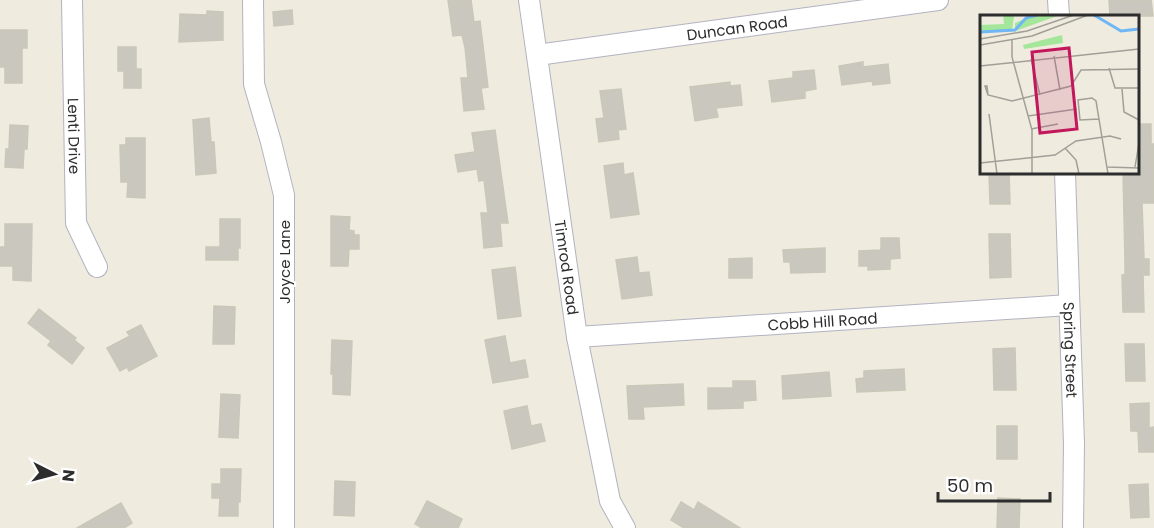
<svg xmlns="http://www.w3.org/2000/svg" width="1154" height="528" font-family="Poppins,sans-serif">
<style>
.building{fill:#cac8be;stroke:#cac7b8;stroke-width:1.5}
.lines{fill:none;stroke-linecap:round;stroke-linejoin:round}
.minor-casing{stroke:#b3b3c1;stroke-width:22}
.minor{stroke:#fff;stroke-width:20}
.labels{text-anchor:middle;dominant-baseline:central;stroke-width:4.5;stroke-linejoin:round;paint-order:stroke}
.street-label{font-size:15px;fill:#2d2d2d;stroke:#fff}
.inset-river{fill:none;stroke:#6fb7f4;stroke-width:3}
.inset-road{fill:none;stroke:#a19f98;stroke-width:1.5}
.view{fill:#c2185b;fill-opacity:0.15;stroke:#c2185b;stroke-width:3}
.inset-edge{fill:none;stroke:#2d2d2d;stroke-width:3}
</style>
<rect width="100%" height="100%" fill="#efebdf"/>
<g class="building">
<path d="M 448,0 L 471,0 L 474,22 L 480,21 L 488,87 L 481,88 L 484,109 L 464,111 L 461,78 L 468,78 L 465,47 L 462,35 L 453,36 Z"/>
<path d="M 1109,0 L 1151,0 L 1153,16 L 1110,16 Z"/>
<path d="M 292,10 L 293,24 L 274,26 L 273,12 Z"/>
<path d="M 207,11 L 223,12 L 223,40 L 179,42 L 180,14 L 207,15 Z"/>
<path d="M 0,30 L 27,30 L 27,48 L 22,48 L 22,83 L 5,83 L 5,67 L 0,67 Z"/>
<path d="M 118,47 L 136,47 L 136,69 L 141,69 L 141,88 L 124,88 L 124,71 L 118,71 Z"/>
<path d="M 863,62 L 863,67 L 888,64 L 890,83 L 873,85 L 872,81 L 842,85 L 839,66 Z"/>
<path d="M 814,70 L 816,89 L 805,91 L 805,98 L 772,102 L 769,81 L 793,78 L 793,72 Z"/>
<path d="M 730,82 L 730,86 L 740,85 L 742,105 L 716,108 L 718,117 L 695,121 L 690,87 Z"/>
<path d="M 621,89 L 626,129 L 618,130 L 619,139 L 599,142 L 596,119 L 604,118 L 600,91 Z"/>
<path d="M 209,118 L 211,142 L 214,142 L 216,173 L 196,175 L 193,120 Z"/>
<path d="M 1137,124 L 1151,124 L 1151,144 L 1154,144 L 1154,203 L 1142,203 L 1144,259 L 1149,259 L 1149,275 L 1143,275 L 1144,312 L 1123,312 L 1122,275 L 1125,275 L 1125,260 L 1123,172 L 1137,172 Z"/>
<path d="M 10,125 L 28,126 L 27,149 L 24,149 L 23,168 L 5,167 L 6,149 L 9,149 Z"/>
<path d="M 495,130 L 508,223 L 500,223 L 502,246 L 484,248 L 481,213 L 488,213 L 484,180 L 479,181 L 477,169 L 458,172 L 455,155 L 475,152 L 472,133 Z"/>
<path d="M 126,138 L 145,138 L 145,198 L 127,197 L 128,182 L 121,182 L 120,145 L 126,145 Z"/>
<path d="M 623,163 L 624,175 L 633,173 L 639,214 L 611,218 L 604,166 Z"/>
<path d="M 989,172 L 1009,172 L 1010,204 L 990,204 Z"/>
<path d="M 331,216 L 350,217 L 349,230 L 354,231 L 354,235 L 359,235 L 359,249 L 349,249 L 348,266 L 331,266 Z"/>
<path d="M 220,219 L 240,219 L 240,248 L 238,247 L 238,260 L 206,260 L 206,247 L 220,247 Z"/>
<path d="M 5,224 L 32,224 L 31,281 L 13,280 L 13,266 L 0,266 L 0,247 L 5,247 Z"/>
<path d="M 989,234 L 1010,234 L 1011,277 L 990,278 Z"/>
<path d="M 881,238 L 899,238 L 900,258 L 890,259 L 890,269 L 868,270 L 868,266 L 859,266 L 859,251 L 881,250 Z"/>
<path d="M 825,248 L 825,272 L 791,273 L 790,262 L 784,262 L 783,250 Z"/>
<path d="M 637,257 L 639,273 L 649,272 L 652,295 L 622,299 L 616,260 Z"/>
<path d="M 752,258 L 752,278 L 729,278 L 729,259 Z"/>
<path d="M 515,267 L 521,316 L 498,319 L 492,270 Z"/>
<path d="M 214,306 L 235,307 L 234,344 L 213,344 Z"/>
<path d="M 39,309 L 76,338 L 74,340 L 84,348 L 72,364 L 48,345 L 51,341 L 28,323 Z"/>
<path d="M 141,325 L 157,356 L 129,371 L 127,367 L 120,371 L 107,348 L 130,336 L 127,332 Z"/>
<path d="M 505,336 L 510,363 L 525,360 L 528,377 L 493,383 L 485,340 Z"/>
<path d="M 332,340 L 352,341 L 350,395 L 333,394 L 333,374 L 331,374 Z"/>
<path d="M 1125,344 L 1144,344 L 1145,381 L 1126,381 Z"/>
<path d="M 1015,348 L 1016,390 L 994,390 L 993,349 Z"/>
<path d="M 904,369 L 905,390 L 857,392 L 856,379 L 864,378 L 864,371 Z"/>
<path d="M 829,372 L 831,396 L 783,399 L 782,376 Z"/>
<path d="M 733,381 L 755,381 L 756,400 L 743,401 L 743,408 L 708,409 L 708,388 L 733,388 Z"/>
<path d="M 683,384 L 684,405 L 643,407 L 644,419 L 629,419 L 627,386 Z"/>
<path d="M 221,394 L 240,395 L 238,438 L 219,437 Z"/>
<path d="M 1149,403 L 1149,428 L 1154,427 L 1154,452 L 1139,452 L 1138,431 L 1131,431 L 1130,404 Z"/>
<path d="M 527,406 L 531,426 L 541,424 L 545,441 L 512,449 L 504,411 Z"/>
<rect x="997" y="426" width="20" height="33"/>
<path d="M 221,469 L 241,469 L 240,502 L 238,502 L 238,516 L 219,516 L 220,498 L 212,498 L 212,484 L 221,484 Z"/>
<path d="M 335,481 L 355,482 L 354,516 L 334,515 Z"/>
<path d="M 1148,484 L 1149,517 L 1131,518 L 1129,485 Z"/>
<path d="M 998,498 L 1020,499 L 1019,528 L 997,528 Z"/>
<path d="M 427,501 L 462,519 L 458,528 L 422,528 L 415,524 Z"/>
<path d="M 681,502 L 694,510 L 698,502 L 740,528 L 684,528 L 671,520 Z"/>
<path d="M 121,503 L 132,523 L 124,528 L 77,528 Z"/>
</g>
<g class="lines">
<defs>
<g id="minor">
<path id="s1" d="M 72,0 L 76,223 L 97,267"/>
<path d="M 253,0 L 254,84 L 271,142 L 284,195 L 284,528"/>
<path id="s2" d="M 529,0 L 577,337 L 610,501 L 625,528"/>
<path d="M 1058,0 L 1059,16"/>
<path id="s3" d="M 537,55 L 938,0"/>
<path id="s4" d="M 1065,172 L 1074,444 L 1073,528"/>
<path id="s5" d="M 577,337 L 1069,305"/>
</g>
</defs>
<use href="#minor" class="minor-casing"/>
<use href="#minor" class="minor"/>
</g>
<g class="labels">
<g class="street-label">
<text stroke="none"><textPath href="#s3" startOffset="202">Duncan Road</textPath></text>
<text stroke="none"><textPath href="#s1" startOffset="136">Lenti Drive</textPath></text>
<text transform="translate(284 262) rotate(-90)">Joyce Lane</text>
<text stroke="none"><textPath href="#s2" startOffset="270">Timrod Road</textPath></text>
<text stroke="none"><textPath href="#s5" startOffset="246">Cobb Hill Road</textPath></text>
<text stroke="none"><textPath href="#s4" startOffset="178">Spring Street</textPath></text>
</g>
</g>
<g transform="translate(980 15)">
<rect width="159" height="159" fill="#efebdf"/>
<path d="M 23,0 L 34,1 L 32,16 L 0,18 L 0,10 L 24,9 ZM 54,0 L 80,0 L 35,16 L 35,8 ZM 82,20 L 83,28 L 44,34 L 43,30 Z" fill="#a5e79a"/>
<path class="inset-river" d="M 114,0 L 141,16 L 159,14M 0,17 L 35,15 L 46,3 L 57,0"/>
<path class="inset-road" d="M 0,24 L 47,16 L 94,0M 32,25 L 32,42 L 52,115 L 52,159M 0,30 L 52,21 L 108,0M 74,41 L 80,75M 51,44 L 60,80M 0,51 L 159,34M 129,53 L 135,73 L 159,73M 142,74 L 144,97 L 159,105M 8,80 L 5,71 L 7,71 L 8,80 L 32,86 L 91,71 L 101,55 L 159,54M 9,99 L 17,159M 48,101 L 97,94M 119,104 L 100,105 L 98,85 L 112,83 L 116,86 L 128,159M 51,114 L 78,109M 85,133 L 96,145 L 99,159M 0,148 L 75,140 L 96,126 L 130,121 L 141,124M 126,152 L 159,153M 155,152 L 159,128"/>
<path class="view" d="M 89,33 L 97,114 L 60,118 L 52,37 Z"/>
<rect width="159" height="159" class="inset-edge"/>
</g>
<g transform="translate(54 474) rotate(96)" stroke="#ffffff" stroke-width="4.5" paint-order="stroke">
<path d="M0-4.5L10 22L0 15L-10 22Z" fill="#2d2d2d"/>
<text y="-9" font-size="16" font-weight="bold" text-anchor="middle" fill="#2d2d2d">N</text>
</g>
<path d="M938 492v9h112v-9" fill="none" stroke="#2d2d2d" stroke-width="3"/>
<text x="947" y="492" font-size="18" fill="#2d2d2d" stroke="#ffffff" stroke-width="4.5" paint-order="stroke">50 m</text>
</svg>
